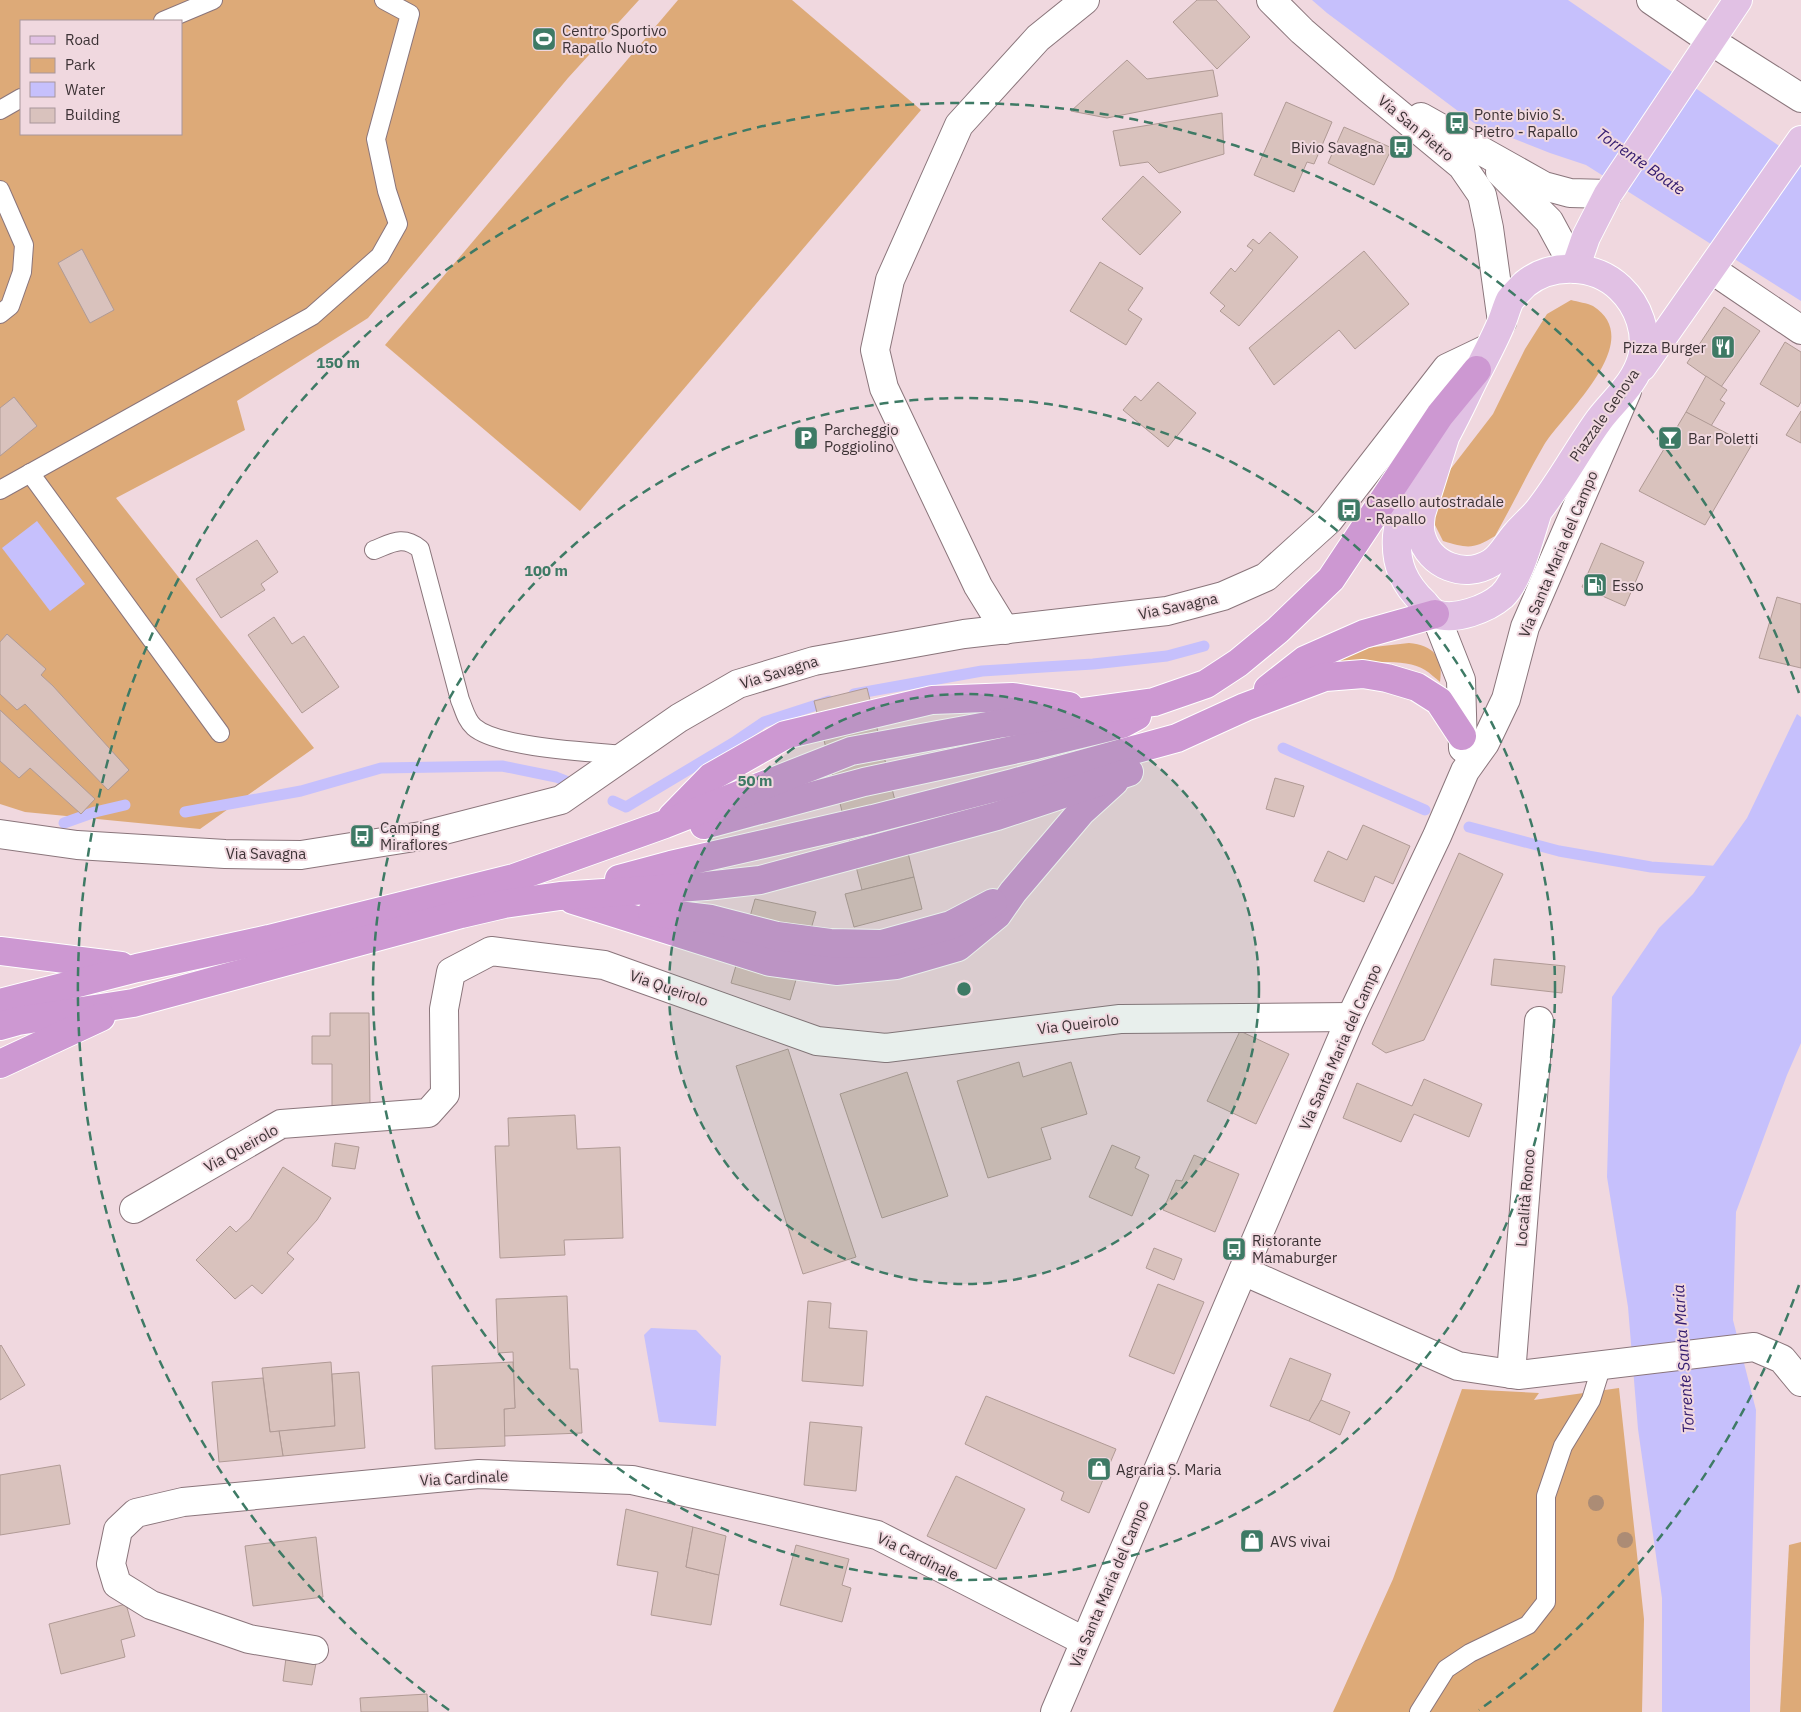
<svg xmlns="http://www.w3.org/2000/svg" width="1801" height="1712" font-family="'IBM Plex Sans',sans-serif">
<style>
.green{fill:#ddaa78;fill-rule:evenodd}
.water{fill:#c6c0fc}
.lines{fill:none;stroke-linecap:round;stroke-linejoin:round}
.stream{stroke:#c6c0fc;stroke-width:11}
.building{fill:#d9c2bd;stroke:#b09a95}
.lane-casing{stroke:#8a757b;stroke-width:20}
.street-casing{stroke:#8a757b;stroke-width:30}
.secondary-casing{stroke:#8a757b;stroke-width:30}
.primary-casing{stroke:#fff;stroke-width:30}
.highway-casing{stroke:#fff;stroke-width:30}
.lane{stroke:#fff;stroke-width:18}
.street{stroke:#fff;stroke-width:28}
.secondary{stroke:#fff;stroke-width:28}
.primary{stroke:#e1c1e4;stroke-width:28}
.highway{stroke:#cd98d2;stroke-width:28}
.tree{fill:#ac8c75}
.ring{fill:none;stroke:#3e7a65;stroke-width:2.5;stroke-dasharray:9 6}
.labels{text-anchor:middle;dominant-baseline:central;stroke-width:4;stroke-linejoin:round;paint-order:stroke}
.poi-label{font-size:15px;fill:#3d3336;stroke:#f0d8df;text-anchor:start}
.street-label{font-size:15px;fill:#3d3336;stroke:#f0d8df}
.water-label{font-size:16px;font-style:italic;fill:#321a6e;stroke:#f0d8df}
.centre{fill:#3e7a65;stroke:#f0d8df;stroke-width:2.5}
.ring-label{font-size:15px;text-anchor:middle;font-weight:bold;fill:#3e7a65;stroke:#f0d8df;stroke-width:4;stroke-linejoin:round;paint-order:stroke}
</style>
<rect width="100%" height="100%" fill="#f0d8df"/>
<g class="green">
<path d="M 0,0 L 639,0 L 568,78 L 368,318 L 237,401 L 245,430 L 116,498 L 314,748 L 200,829 L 25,812 L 0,804 ZM 21,21 L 181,21 L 181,134 L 21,134 Z"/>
<path d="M 678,0 L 792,0 L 921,110 L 580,511 L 385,345 Z"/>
<path d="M 1571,300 C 1578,302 1587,303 1593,306 C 1648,341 1564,413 1544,445 C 1527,474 1512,506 1495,536 C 1473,550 1467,548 1443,541 L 1434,523 L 1430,501 L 1446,475 L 1493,414 L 1525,349 L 1547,314 Z"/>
<path d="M 1409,643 C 1433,645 1444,657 1440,682 C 1435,678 1430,673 1425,670 C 1405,657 1360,664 1336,663 L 1365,648 Z"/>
<path d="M 1619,1388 L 1644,1619 L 1642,1712 L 1333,1712 L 1393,1579 L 1462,1389 L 1539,1393 L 1534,1400 Z"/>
<path d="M 1801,1542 L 1801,1712 L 1780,1712 L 1789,1545 Z"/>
</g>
<g class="water">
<path d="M 1312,0 L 1568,0 L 1801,161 L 1801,301 L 1586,165 L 1550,153 L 1474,123 L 1327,13 Z"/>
<path d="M 37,521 L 85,584 L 50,611 L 2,548 Z"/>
<path d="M 1797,714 L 1801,717 L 1801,1043 L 1787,1075 L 1736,1212 L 1733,1320 L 1756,1410 L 1750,1647 L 1750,1712 L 1662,1712 L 1662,1598 L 1638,1429 L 1628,1307 L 1607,1177 L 1612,997 L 1659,928 L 1693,894 L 1747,818 Z"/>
<path d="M 651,1328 L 696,1330 L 721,1356 L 716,1426 L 659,1422 L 644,1335 Z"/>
</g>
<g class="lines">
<g class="stream">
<path d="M 854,694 L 982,671 L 1093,664 L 1167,656 L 1204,646"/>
<path d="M 1283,748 L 1425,810"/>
<path d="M 613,801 L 626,807 L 733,743 L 764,722 L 829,701"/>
<path d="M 185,812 L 301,791 L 381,768 L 502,766 L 556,777 L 571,783"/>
<path d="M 64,823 L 95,812 L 125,805"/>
<path d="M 1469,827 L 1559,851 L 1651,867 L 1725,872"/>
</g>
</g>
<g class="building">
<path d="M 1197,0 L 1216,0 L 1250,37 L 1217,69 L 1173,22 Z"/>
<path d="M 1127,60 L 1147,79 L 1213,70 L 1218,96 L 1107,118 L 1071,111 Z"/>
<path d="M 1286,102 L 1332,122 L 1314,164 L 1307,162 L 1294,192 L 1254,175 Z"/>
<path d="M 1222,113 L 1224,154 L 1159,173 L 1148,162 L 1120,166 L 1113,131 Z"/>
<path d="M 1344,127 L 1392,148 L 1374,185 L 1328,163 Z"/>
<path d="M 1143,176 L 1181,212 L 1140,255 L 1102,219 Z"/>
<path d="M 1270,232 L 1298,257 L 1239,326 L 1220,311 L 1225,306 L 1210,293 L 1231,268 L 1235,272 L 1253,250 L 1247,246 L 1253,239 L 1259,244 Z"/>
<path d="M 82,249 L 114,310 L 90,323 L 58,263 Z"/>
<path d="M 1364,251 L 1409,304 L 1355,349 L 1339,330 L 1274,385 L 1249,348 Z"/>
<path d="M 1100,262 L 1143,288 L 1128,310 L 1142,319 L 1126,345 L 1070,311 Z"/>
<path d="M 1724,307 L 1760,331 L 1721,387 L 1687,363 Z"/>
<path d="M 1785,342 L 1801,352 L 1801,402 L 1798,407 L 1760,384 Z"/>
<path d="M 1706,376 L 1727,390 L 1720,400 L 1725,403 L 1711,426 L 1686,412 Z"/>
<path d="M 1158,382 L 1196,413 L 1168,447 L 1123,410 L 1135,396 L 1141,401 Z"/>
<path d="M 14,397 L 37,426 L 0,456 L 0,408 Z"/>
<path d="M 1801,411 L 1801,443 L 1786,435 Z"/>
<path d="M 1686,412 L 1751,446 L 1705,525 L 1639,491 Z"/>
<path d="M 257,540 L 278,572 L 261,584 L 265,590 L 221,618 L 196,579 Z"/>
<path d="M 1601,543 L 1644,562 L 1625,606 L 1582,587 Z"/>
<path d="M 1777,597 L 1801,604 L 1801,668 L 1759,658 Z"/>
<path d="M 274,617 L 292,644 L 304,636 L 339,687 L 302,713 L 248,635 Z"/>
<path d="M 7,634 L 46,669 L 41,675 L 53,686 L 129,770 L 108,790 L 25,704 L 17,710 L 0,694 L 0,642 Z"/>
<path d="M 867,688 L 914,877 L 862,890 L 814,701 Z"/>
<path d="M 0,710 L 95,799 L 81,814 L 30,768 L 19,778 L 0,761 Z"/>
<path d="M 1275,778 L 1304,786 L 1294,817 L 1266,809 Z"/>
<path d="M 1363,825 L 1410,846 L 1393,884 L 1375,876 L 1364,902 L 1314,881 L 1328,851 L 1347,860 Z"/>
<path d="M 1459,853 L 1503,874 L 1424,1040 L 1386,1053 L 1372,1044 Z"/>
<path d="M 914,877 L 922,909 L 854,927 L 845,894 Z"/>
<path d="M 755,899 L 816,912 L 790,1000 L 731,983 Z"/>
<path d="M 1494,959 L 1565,966 L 1562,993 L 1491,985 Z"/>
<path d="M 330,1013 L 369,1013 L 370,1107 L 332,1107 L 332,1064 L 312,1064 L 312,1036 L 330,1036 Z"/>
<path d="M 1240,1031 L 1289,1054 L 1256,1124 L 1207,1101 Z"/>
<path d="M 788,1049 L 856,1257 L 803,1274 L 736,1066 Z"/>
<path d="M 1019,1062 L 1023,1077 L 1071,1062 L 1087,1114 L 1041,1128 L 1051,1159 L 988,1178 L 957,1081 Z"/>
<path d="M 907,1072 L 948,1196 L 882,1218 L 840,1094 Z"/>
<path d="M 1424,1079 L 1482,1104 L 1469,1137 L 1414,1114 L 1401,1142 L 1343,1118 L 1357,1083 L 1412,1106 Z"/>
<path d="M 575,1115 L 577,1149 L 620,1147 L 623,1238 L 564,1240 L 565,1255 L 500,1258 L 495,1146 L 509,1146 L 508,1118 Z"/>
<path d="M 335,1143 L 359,1147 L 355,1169 L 332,1166 Z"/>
<path d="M 1112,1145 L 1140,1157 L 1135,1168 L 1149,1175 L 1132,1216 L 1089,1197 Z"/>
<path d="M 1194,1155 L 1239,1174 L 1215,1232 L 1163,1210 L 1176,1180 L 1182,1181 Z"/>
<path d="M 283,1167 L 331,1198 L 317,1220 L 287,1253 L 294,1259 L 262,1294 L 252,1285 L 235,1299 L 196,1260 L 230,1226 L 236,1232 L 250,1219 Z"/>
<path d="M 1154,1248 L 1182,1259 L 1174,1280 L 1146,1268 Z"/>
<path d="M 1158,1284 L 1204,1302 L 1174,1374 L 1129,1356 Z"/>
<path d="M 567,1296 L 570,1369 L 578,1369 L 582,1433 L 504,1436 L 504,1409 L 515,1408 L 513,1352 L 498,1353 L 496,1299 Z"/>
<path d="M 808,1301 L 831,1303 L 829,1328 L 867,1331 L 863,1386 L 802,1381 Z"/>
<path d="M 1,1345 L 25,1385 L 0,1400 L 0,1346 Z"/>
<path d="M 1290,1358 L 1331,1374 L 1321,1400 L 1309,1421 L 1270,1406 Z"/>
<path d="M 331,1362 L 335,1426 L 270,1432 L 262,1368 Z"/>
<path d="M 513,1362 L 515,1408 L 504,1409 L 505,1446 L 435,1449 L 432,1366 Z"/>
<path d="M 359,1372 L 365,1448 L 283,1456 L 279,1431 L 335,1426 L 332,1374 Z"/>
<path d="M 263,1378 L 270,1432 L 279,1431 L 283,1456 L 219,1462 L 212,1382 Z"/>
<path d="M 986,1396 L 1116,1449 L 1089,1513 L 1061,1500 L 1064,1492 L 965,1444 Z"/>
<path d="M 1321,1400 L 1350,1412 L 1340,1435 L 1309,1421 Z"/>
<path d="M 810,1422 L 862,1427 L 856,1491 L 804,1485 Z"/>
<path d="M 60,1465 L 70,1524 L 0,1535 L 0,1475 Z"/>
<path d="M 956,1476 L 1025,1509 L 996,1569 L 927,1536 Z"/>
<path d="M 626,1509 L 693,1527 L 686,1567 L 719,1575 L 711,1625 L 651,1615 L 658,1572 L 617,1565 Z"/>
<path d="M 693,1527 L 726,1536 L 719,1575 L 686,1567 Z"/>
<path d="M 316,1537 L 323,1597 L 253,1606 L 245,1546 Z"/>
<path d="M 796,1545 L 849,1559 L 842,1585 L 851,1588 L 842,1622 L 780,1605 Z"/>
<path d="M 126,1604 L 135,1636 L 121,1640 L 125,1657 L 61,1674 L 49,1624 Z"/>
<path d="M 286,1658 L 316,1663 L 312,1685 L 283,1681 Z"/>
<path d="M 427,1694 L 428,1712 L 361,1712 L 360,1698 Z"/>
</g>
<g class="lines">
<defs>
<g id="lane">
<path d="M 163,21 L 213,0"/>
<path d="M 0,110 L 21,98"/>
<path d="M 0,190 L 24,245 L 22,272 L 10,306 L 0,314"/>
<path d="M 30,473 L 220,733"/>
<path d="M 0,490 L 312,316 L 380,256 L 398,224 L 387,191 L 376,139 L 410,14 L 384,0"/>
<path d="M 374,550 C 392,543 403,535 420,549 L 460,700 C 464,709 466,720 474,727 C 498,748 592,752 626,755"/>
<path d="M 1419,1712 L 1446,1669 L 1470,1653 L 1528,1625 L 1546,1602 L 1546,1496 L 1563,1446 L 1591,1400 L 1602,1365"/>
</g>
<g id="street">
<path d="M 1651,0 L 1711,41"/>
<path d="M 1711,269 L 1801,330"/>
<path d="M 1005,630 L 978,586 L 884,388 L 875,350 L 890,280 L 959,125 L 1038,38 L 1085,0"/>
<path d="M 0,834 L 77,845 L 225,854 L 301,855 L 421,836 L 561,800 L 679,718 L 738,684 L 814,661 L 964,634 L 1167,611 L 1223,596 L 1266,577 L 1329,520 L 1447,368 L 1489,348"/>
<path d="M 134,1209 L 281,1124 L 428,1113 L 445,1094 L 444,1009 L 451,972 L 491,951 L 604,965 L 817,1041 L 886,1048 L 1120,1019 L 1351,1017"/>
<path d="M 1243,1271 L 1458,1366 L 1518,1375 L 1754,1347 L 1782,1359 L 1801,1382"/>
<path d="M 1511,1374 L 1539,1021"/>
<path d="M 314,1650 L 249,1639 L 151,1605 L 117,1584 L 111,1564 L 118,1530 L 136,1513 L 183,1502 L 479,1474 L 632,1480 L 877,1535 L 1084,1641"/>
</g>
<g id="secondary">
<path d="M 1271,0 L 1302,31 L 1369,89 L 1462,166 L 1482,195 L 1489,228 L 1502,322"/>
<path d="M 1711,41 L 1801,98"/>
<path d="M 1421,117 L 1544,186 L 1570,193 L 1608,194"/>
<path d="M 1500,172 L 1549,221 L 1575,269"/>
<path d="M 1435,614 L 1461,680 L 1463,748"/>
<path d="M 1055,1712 L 1351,1017 L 1437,836 L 1465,771 L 1485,743 L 1506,699 L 1525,627 L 1627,391"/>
</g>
<g id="primary">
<path d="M 1575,269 L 1586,237 L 1608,194 L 1738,0"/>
<path d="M 1642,367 L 1801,140"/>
<path d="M 1447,431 L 1421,514 C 1420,521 1419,528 1421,535 C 1429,566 1465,579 1491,563 C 1502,556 1507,544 1516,534 C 1523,526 1531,519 1538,511 C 1561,482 1578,449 1599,420 C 1615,399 1635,384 1642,358 C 1648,333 1639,306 1620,288 C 1595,264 1552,262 1525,284 C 1520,289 1514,295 1510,300 C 1506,308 1504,318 1500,326 C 1491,347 1479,368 1469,389 C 1456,417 1441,445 1426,472 C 1415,492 1399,512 1397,536 C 1395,564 1404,584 1424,603 C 1427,607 1432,612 1436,614 C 1455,621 1487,609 1502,596 C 1520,579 1530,535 1538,511"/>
</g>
<g id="highway">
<path d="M 1268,689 L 1305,660 L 1339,645 L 1364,634 L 1435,614"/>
<path d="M 672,817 L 711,777 L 785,735 L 932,700 L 1013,697 L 1069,706"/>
<path d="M 704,825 L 864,782 L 1036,745 L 1122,724 L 1137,716"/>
<path d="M 619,879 L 671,865 L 873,819 L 1013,783 L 1177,738 L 1245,707 L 1325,677 L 1363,674 L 1387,678 L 1417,687 L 1439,701 L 1462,736"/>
<path d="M 573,900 L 770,962 L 836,971 L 896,965 L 958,947 L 997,915 L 1013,892 L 1081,812 L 1114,782"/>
<path d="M 652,912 L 711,919 L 777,936 L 830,943 L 882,944 L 951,925 L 993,903"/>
<path d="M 0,951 L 121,966"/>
<path d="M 0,1003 L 137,968 L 269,939 L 514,878 L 665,824 L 851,751 L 998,724 L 1154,702 L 1206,684 L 1238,663 L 1278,630 L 1331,579 L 1440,415 L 1477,370"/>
<path d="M 0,1026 L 18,1021 L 133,1003 L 461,914 L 504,904 L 560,896 L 706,886 L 760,880 L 997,816 L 1129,772"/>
<path d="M 0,1064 L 101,1017"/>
</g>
</defs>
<use href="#lane" class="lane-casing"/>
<use href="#street" class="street-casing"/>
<use href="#secondary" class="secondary-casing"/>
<use href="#primary" class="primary-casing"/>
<use href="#highway" class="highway-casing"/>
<use href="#lane" class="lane"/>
<use href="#street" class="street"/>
<use href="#secondary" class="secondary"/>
<use href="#primary" class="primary"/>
<use href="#highway" class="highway"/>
</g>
<g class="tree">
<circle cx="1596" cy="1503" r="8"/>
<circle cx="1625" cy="1540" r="8"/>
</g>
<circle cx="964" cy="989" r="295" fill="#3e7a65" fill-opacity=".12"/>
<g class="ring">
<circle cx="964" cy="989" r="295"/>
<circle cx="964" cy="989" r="591"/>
<path d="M1799 1285A886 886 0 0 1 1479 1710M449 1710A886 886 0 1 1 1799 693"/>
</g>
<defs>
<symbol id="stadium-square" viewBox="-11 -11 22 22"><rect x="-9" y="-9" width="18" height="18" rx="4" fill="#3e7a65" stroke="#f0d8df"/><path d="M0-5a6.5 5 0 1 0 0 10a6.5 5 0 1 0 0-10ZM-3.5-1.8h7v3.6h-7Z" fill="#fff"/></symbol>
<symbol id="bus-square" viewBox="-11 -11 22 22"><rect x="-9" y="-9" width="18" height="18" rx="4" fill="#3e7a65" stroke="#f0d8df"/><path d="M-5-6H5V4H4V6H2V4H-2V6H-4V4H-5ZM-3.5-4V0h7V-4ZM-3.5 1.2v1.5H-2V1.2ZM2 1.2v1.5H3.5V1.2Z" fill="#fff"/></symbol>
<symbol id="restaurant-square" viewBox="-11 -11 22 22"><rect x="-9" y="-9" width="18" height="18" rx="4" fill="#3e7a65" stroke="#f0d8df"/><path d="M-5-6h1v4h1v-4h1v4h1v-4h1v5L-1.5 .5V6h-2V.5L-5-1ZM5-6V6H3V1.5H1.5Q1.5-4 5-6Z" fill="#fff"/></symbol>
<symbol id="parking-square" viewBox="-11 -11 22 22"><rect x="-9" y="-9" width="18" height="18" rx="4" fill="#3e7a65" stroke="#f0d8df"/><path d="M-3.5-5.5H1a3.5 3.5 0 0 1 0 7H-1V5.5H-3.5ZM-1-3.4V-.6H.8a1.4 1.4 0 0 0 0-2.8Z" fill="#fff"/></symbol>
<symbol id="bar-square" viewBox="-11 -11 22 22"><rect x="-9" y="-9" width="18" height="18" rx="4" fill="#3e7a65" stroke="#f0d8df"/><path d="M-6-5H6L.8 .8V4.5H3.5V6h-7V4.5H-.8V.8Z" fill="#fff"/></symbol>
<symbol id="fuel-square" viewBox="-11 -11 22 22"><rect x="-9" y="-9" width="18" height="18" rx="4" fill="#3e7a65" stroke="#f0d8df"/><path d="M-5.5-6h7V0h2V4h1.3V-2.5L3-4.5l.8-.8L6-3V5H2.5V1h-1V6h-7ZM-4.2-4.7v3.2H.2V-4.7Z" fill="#fff"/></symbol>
<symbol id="shop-square" viewBox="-11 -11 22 22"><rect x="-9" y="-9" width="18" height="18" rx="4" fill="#3e7a65" stroke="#f0d8df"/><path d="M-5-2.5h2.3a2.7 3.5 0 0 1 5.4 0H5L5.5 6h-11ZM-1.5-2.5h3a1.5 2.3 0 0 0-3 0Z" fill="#fff"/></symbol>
</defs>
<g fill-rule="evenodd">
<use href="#stadium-square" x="530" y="25" width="28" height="28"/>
<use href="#bus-square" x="1443" y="109" width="28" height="28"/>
<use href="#bus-square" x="1387" y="133" width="28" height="28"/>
<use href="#restaurant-square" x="1709" y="333" width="28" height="28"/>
<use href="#parking-square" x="792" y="424" width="28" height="28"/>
<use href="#bar-square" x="1656" y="424" width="28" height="28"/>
<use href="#bus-square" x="1335" y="496" width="28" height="28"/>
<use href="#fuel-square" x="1581" y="571" width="28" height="28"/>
<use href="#bus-square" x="348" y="822" width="28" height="28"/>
<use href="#bus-square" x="1220" y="1235" width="28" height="28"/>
<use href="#shop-square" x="1085" y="1455" width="28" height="28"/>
<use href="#shop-square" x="1238" y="1527" width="28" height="28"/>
</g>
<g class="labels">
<g class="poi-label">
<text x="562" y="30">Centro Sportivo<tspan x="562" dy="17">Rapallo Nuoto</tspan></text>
<text x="1474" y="114">Ponte bivio S.<tspan x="1474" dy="17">Pietro - Rapallo</tspan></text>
<text x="1384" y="147" text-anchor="end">Bivio Savagna</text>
<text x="1706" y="347" text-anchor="end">Pizza Burger</text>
<text x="824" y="429">Parcheggio<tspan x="824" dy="17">Poggiolino</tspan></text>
<text x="1688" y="438">Bar Poletti</text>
<text x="1366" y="501">Casello autostradale<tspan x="1366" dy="17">- Rapallo</tspan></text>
<text x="1612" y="585">Esso</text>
<text x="380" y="827">Camping<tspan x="380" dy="17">Miraflores</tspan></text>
<text x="1252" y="1240">Ristorante<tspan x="1252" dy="17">Mamaburger</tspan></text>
<text x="1116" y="1469">Agraria S. Maria</text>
<text x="1270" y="1541">AVS vivai</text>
</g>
<g class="street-label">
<text transform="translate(1416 128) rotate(40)">Via San Pietro</text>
<text transform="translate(1604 415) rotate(-55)">Piazzale Genova</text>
<text transform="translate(1558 554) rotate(-67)">Via Santa Maria del Campo</text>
<text transform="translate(1178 606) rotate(-12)">Via Savagna</text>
<text transform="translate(779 672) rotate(-17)">Via Savagna</text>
<text x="266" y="853">Via Savagna</text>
<text transform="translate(669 988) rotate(19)">Via Queirolo</text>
<text transform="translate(1078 1024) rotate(-7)">Via Queirolo</text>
<text transform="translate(1340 1047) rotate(-66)">Via Santa Maria del Campo</text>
<text transform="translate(241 1148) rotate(-29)">Via Queirolo</text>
<text transform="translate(1525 1198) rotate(-85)">Località Ronco</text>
<text transform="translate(464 1478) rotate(-3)">Via Cardinale</text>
<text transform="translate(918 1556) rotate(26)">Via Cardinale</text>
<text transform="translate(1109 1584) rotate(-67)">Via Santa Maria del Campo</text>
</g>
<g class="water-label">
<text transform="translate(1641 161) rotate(35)">Torrente Boate</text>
<text transform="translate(1683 1359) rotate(-94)">Torrente Santa Maria</text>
</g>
</g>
<circle cx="964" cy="989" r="8" class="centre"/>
<g class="ring-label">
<text x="338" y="368">150 m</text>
<text x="546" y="576">100 m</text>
<text x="755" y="786">50 m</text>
</g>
<rect x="20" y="20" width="162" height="115" fill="#f0d8df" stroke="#a8969b"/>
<rect x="30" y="36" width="25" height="8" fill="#e1c1e4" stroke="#a8969b"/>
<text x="65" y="45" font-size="15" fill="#3d3336">Road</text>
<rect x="30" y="58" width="25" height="15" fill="#ddaa78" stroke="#a8969b"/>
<text x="65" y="70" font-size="15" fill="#3d3336">Park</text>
<rect x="30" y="82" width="25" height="15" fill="#c6c0fc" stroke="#a8969b"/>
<text x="65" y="95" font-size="15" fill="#3d3336">Water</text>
<rect x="30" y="108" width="25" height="15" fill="#d9c2bd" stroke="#a8969b"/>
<text x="65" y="120" font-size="15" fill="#3d3336">Building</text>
</svg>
